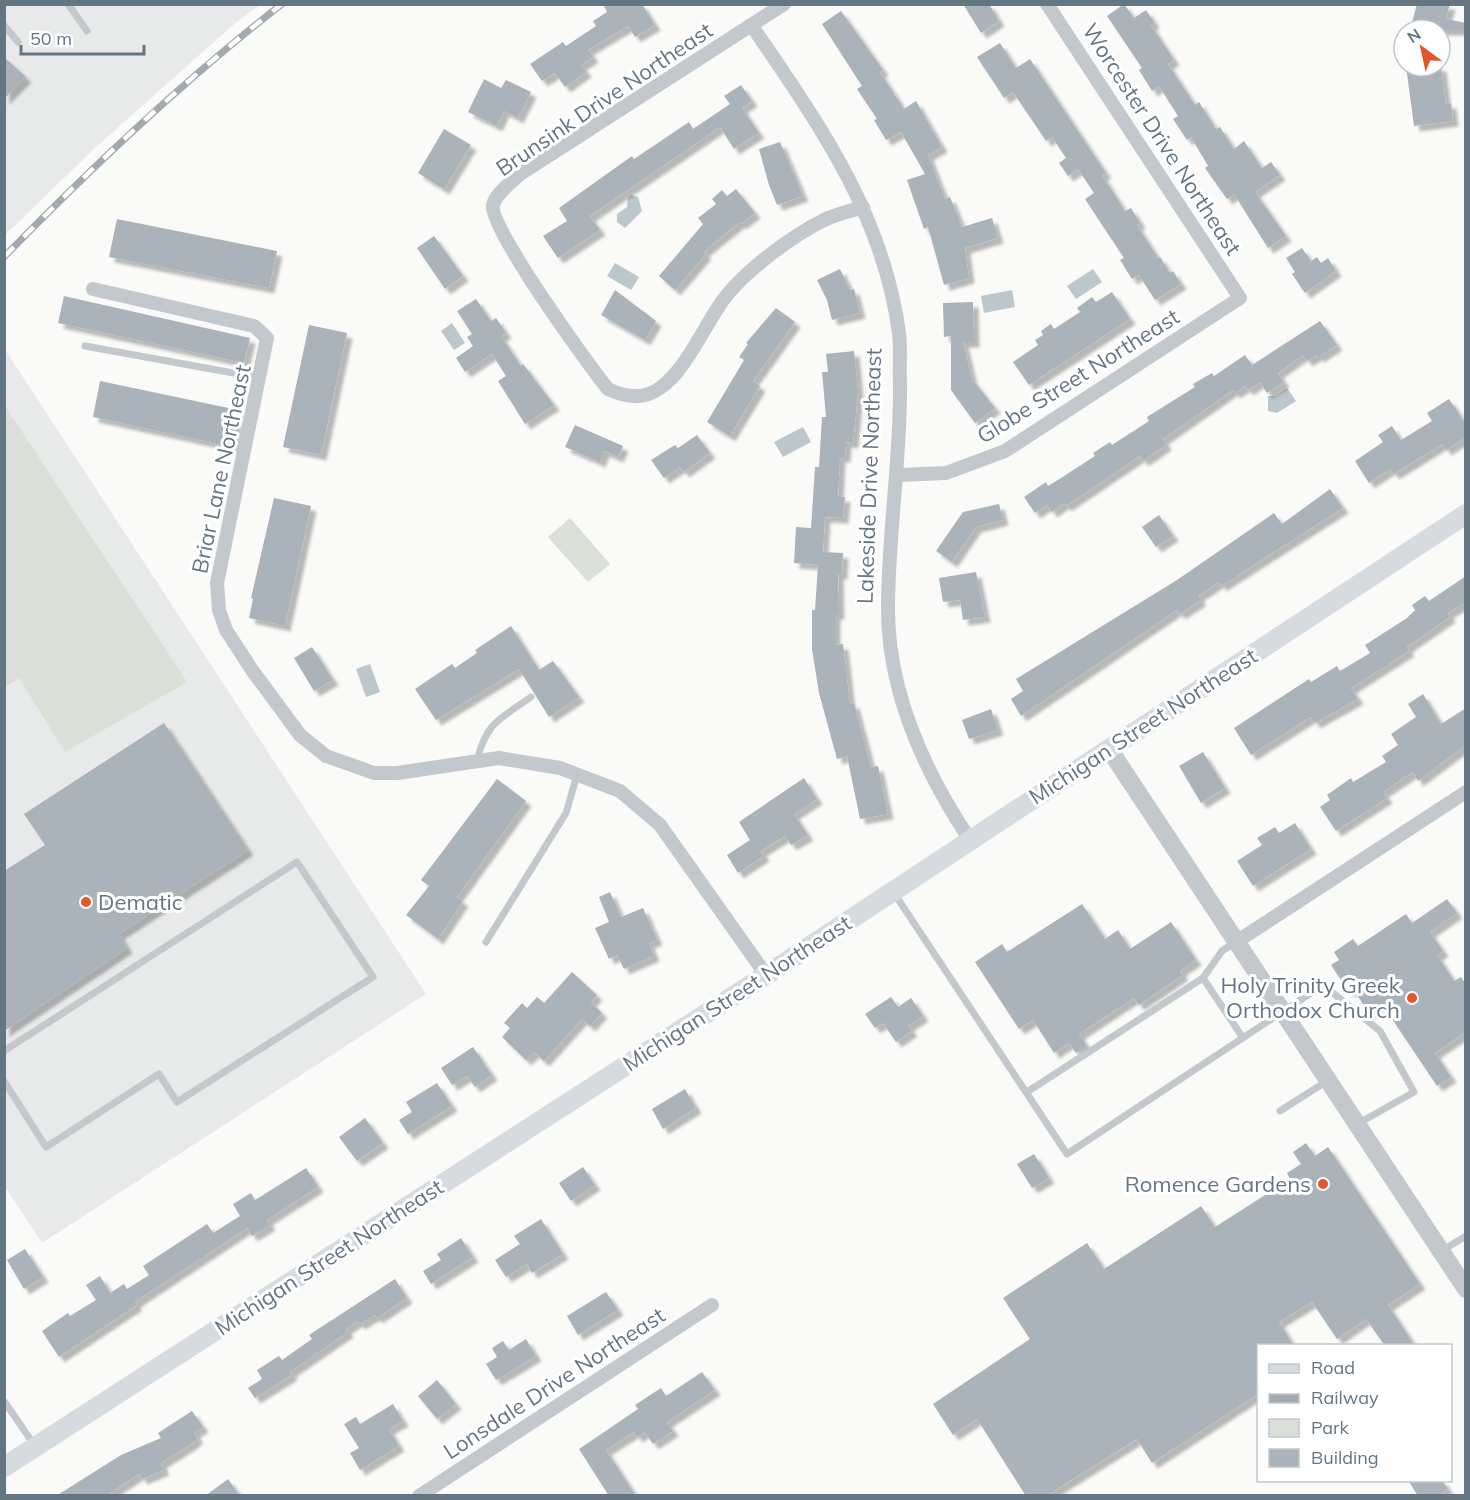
<svg xmlns="http://www.w3.org/2000/svg" width="1470" height="1500" font-family="Mulish,sans-serif">
<style>
.built{fill:#e8e9e9}
.green{fill:#dadfd7}
.water{fill:#bbc7cb}
.building{fill:#aab3b9;filter:url(#shadow)}
.lines{fill:none;stroke-linecap:round;stroke-linejoin:round}
.service{stroke:#c3c8cc;stroke-width:7}
.minor{stroke:#c3c8cc;stroke-width:14}
.tertiary{stroke:#c3c8cc;stroke-width:18}
.secondary{stroke:#d6dbdf;stroke-width:20}
.rail-casing{stroke:#a2aab0;stroke-width:7}
.rail{stroke:#fff;stroke-width:4.5;stroke-dasharray:14;stroke-linecap:butt}
.poi-dot{fill:#e4572e;stroke:#fff;stroke-width:2}
.labels{text-anchor:middle;dominant-baseline:central;stroke-width:6;stroke-linejoin:round;paint-order:stroke}
.street-label{font-size:22px;fill:#657683;stroke:#fff}
.poi-label{font-size:22px;fill:#657683;stroke:#fff;text-anchor:end}
</style>
<defs>
<filter id="shadow"><feDropShadow dx="5.5" dy="5.5" stdDeviation="1.5" flood-color="#0004"/></filter>
</defs>
<rect width="100%" height="100%" fill="#fafaf8"/>
<g class="built">
<path d="M 5,5 L 260,5 L 233,25 L 96,147 L 5,235 Z"/>
<path d="M 4,348 L 426,994 L 42,1243 L 4,1185 Z"/>
</g>
<g class="green">
<path d="M 5,406 L 187,682 L 65,752 L 19,678 L 5,687 Z"/>
<path d="M 570,518 L 610,564 L 588,582 L 548,537 Z"/>
</g>
<g class="water">
<path d="M 631,195 L 638,197 L 642,211 L 625,228 L 617,222 L 617,214 L 627,207 L 628,198 Z"/>
<path d="M 615,263 L 639,277 L 631,290 L 607,276 Z"/>
<path d="M 1093,269 L 1102,282 L 1076,299 L 1067,286 Z"/>
<path d="M 1012,290 L 1015,307 L 984,313 L 981,296 Z"/>
<path d="M 452,323 L 465,343 L 454,350 L 441,331 Z"/>
<path d="M 1287,388 L 1296,401 L 1277,413 L 1268,411 L 1268,396 L 1275,396 Z"/>
<path d="M 803,427 L 811,442 L 783,457 L 774,442 Z"/>
<path d="M 370,664 L 380,692 L 366,697 L 356,669 Z"/>
</g>
<g class="building">
<path d="M 603,4 L 642,4 L 655,25 L 635,37 L 628,26 L 588,50 L 593,57 L 581,65 L 586,72 L 565,87 L 555,73 L 542,81 L 530,64 L 563,42 L 566,46 L 596,26 L 593,21 L 607,12 Z"/>
<path d="M 963,4 L 989,4 L 999,21 L 981,33 Z"/>
<path d="M 1124,4 L 1134,18 L 1146,10 L 1154,22 L 1151,25 L 1174,60 L 1168,64 L 1195,105 L 1199,102 L 1216,129 L 1220,127 L 1234,149 L 1244,141 L 1262,168 L 1271,162 L 1280,175 L 1255,192 L 1286,236 L 1268,248 L 1234,194 L 1227,199 L 1205,168 L 1208,166 L 1191,137 L 1187,140 L 1173,119 L 1178,116 L 1159,86 L 1152,91 L 1139,70 L 1142,68 L 1107,16 Z"/>
<path d="M 1417,4 L 1450,4 L 1446,19 L 1466,23 L 1466,30 L 1410,30 Z"/>
<path d="M 841,11 L 883,70 L 880,72 L 904,109 L 916,101 L 942,147 L 928,155 L 945,199 L 950,197 L 962,227 L 992,218 L 998,238 L 965,248 L 969,278 L 944,285 L 928,227 L 924,229 L 907,180 L 925,174 L 901,132 L 886,140 L 874,120 L 877,119 L 857,89 L 862,86 L 822,24 Z"/>
<path d="M 1000,43 L 1016,68 L 1030,59 L 1106,173 L 1102,175 L 1125,211 L 1131,208 L 1140,223 L 1137,225 L 1158,258 L 1160,257 L 1170,273 L 1173,271 L 1181,284 L 1155,300 L 1139,275 L 1132,279 L 1120,260 L 1124,258 L 1085,199 L 1094,193 L 1078,169 L 1068,176 L 1059,163 L 1066,158 L 1052,137 L 1046,141 L 1013,92 L 1004,98 L 977,57 Z"/>
<path d="M 4,57 L 26,77 L 4,99 Z"/>
<path d="M 1406,66 L 1441,66 L 1446,104 L 1451,103 L 1453,121 L 1414,126 Z"/>
<path d="M 484,79 L 501,88 L 506,80 L 531,92 L 518,118 L 504,111 L 497,126 L 468,112 Z"/>
<path d="M 741,85 L 752,101 L 742,108 L 759,133 L 734,149 L 720,127 L 590,216 L 600,230 L 558,258 L 543,236 L 567,221 L 559,208 L 632,156 L 634,159 L 689,122 L 693,129 L 730,104 L 724,96 Z"/>
<path d="M 444,129 L 471,145 L 444,189 L 418,173 Z"/>
<path d="M 780,142 L 803,196 L 777,205 L 769,185 L 759,149 Z"/>
<path d="M 736,189 L 755,213 L 741,224 L 740,222 L 703,252 L 706,254 L 675,290 L 659,276 L 703,224 L 698,218 L 716,204 L 712,199 L 722,190 L 727,196 Z"/>
<path d="M 117,219 L 277,251 L 269,288 L 109,257 Z"/>
<path d="M 434,236 L 463,276 L 445,289 L 417,248 Z"/>
<path d="M 1302,248 L 1311,261 L 1317,257 L 1321,263 L 1328,258 L 1336,271 L 1305,293 L 1292,274 L 1295,272 L 1286,258 Z"/>
<path d="M 840,269 L 850,290 L 854,289 L 860,313 L 832,320 L 827,300 L 817,280 Z"/>
<path d="M 615,290 L 656,321 L 645,340 L 601,315 Z"/>
<path d="M 1112,292 L 1130,319 L 1029,385 L 1013,362 L 1038,345 L 1035,340 L 1043,335 L 1041,331 L 1051,324 L 1054,329 L 1080,312 L 1077,308 L 1092,297 L 1096,302 Z"/>
<path d="M 64,296 L 250,338 L 244,363 L 58,323 Z"/>
<path d="M 476,299 L 491,321 L 496,318 L 506,333 L 501,336 L 521,366 L 523,364 L 554,405 L 525,424 L 498,381 L 506,376 L 492,354 L 465,372 L 456,358 L 473,346 L 467,337 L 472,334 L 457,311 Z"/>
<path d="M 973,302 L 974,342 L 963,342 L 972,379 L 995,408 L 975,423 L 951,390 L 951,336 L 944,337 L 943,303 Z"/>
<path d="M 776,308 L 795,322 L 753,381 L 760,386 L 730,436 L 707,422 L 744,360 L 739,357 L 748,344 L 746,343 Z"/>
<path d="M 1320,321 L 1337,345 L 1319,357 L 1317,355 L 1307,361 L 1303,355 L 1278,373 L 1284,382 L 1267,393 L 1260,382 L 1248,390 L 1245,386 L 1235,393 L 1233,390 L 1163,439 L 1166,445 L 1143,461 L 1140,456 L 1066,506 L 1064,503 L 1052,512 L 1047,505 L 1035,513 L 1024,497 L 1046,482 L 1048,486 L 1061,478 L 1095,456 L 1093,453 L 1110,442 L 1112,445 L 1149,421 L 1147,417 L 1195,387 L 1193,384 L 1212,373 L 1214,376 L 1245,355 L 1252,365 Z"/>
<path d="M 309,325 L 347,333 L 321,455 L 283,447 Z"/>
<path d="M 854,351 L 858,391 L 853,443 L 846,442 L 845,457 L 840,457 L 838,496 L 845,497 L 843,518 L 825,517 L 823,552 L 843,553 L 842,574 L 838,574 L 839,614 L 835,614 L 835,645 L 843,644 L 850,704 L 854,703 L 871,767 L 878,766 L 888,814 L 860,819 L 847,756 L 837,759 L 819,693 L 812,649 L 812,610 L 815,610 L 818,565 L 794,563 L 796,527 L 811,528 L 815,467 L 819,467 L 822,417 L 826,417 L 822,372 L 828,372 L 826,354 Z"/>
<path d="M 100,381 L 238,410 L 232,447 L 93,417 Z"/>
<path d="M 1449,399 L 1466,424 L 1466,437 L 1446,450 L 1442,444 L 1394,474 L 1390,469 L 1369,483 L 1355,461 L 1383,442 L 1378,435 L 1392,426 L 1401,440 L 1432,421 L 1427,413 Z"/>
<path d="M 575,425 L 623,446 L 618,457 L 604,451 L 600,462 L 565,447 Z"/>
<path d="M 697,435 L 710,453 L 684,472 L 680,467 L 664,478 L 651,460 L 675,445 L 678,448 Z"/>
<path d="M 1330,489 L 1343,508 L 1221,586 L 1219,582 L 1198,596 L 1201,600 L 1180,614 L 1177,610 L 1021,716 L 1011,699 L 1023,691 L 1016,679 L 1177,580 L 1274,513 L 1282,524 Z"/>
<path d="M 274,498 L 311,506 L 285,626 L 249,618 L 253,599 L 251,598 Z"/>
<path d="M 999,504 L 1003,520 L 976,527 L 952,562 L 936,551 L 963,512 Z"/>
<path d="M 1159,515 L 1173,536 L 1156,547 L 1142,527 Z"/>
<path d="M 976,572 L 985,617 L 963,620 L 960,600 L 943,602 L 939,578 Z"/>
<path d="M 1466,576 L 1466,602 L 1448,613 L 1450,617 L 1407,647 L 1409,651 L 1351,688 L 1358,699 L 1315,723 L 1311,717 L 1251,755 L 1234,728 L 1309,679 L 1311,682 L 1337,666 L 1340,671 L 1370,653 L 1365,645 L 1407,618 L 1415,610 L 1412,605 L 1425,596 L 1429,601 Z"/>
<path d="M 511,626 L 539,670 L 553,661 L 579,697 L 549,717 L 519,669 L 436,720 L 415,689 L 452,664 L 455,668 L 477,653 L 475,650 Z"/>
<path d="M 312,647 L 333,680 L 314,691 L 294,658 Z"/>
<path d="M 1423,694 L 1441,724 L 1466,708 L 1466,745 L 1418,781 L 1413,772 L 1383,792 L 1387,798 L 1336,831 L 1320,807 L 1330,800 L 1327,795 L 1351,778 L 1353,782 L 1386,762 L 1382,756 L 1398,745 L 1391,734 L 1416,717 L 1408,704 Z"/>
<path d="M 991,709 L 998,730 L 969,739 L 962,720 Z"/>
<path d="M 164,723 L 248,850 L 119,934 L 127,948 L 4,1031 L 4,871 L 45,845 L 24,814 Z"/>
<path d="M 1203,752 L 1225,788 L 1201,803 L 1179,766 Z"/>
<path d="M 804,778 L 817,799 L 794,814 L 808,835 L 791,845 L 785,836 L 761,851 L 764,856 L 738,873 L 727,855 L 750,840 L 739,822 Z"/>
<path d="M 497,779 L 526,801 L 457,897 L 463,901 L 438,939 L 406,915 L 429,886 L 421,880 Z"/>
<path d="M 1295,823 L 1311,849 L 1253,886 L 1237,861 L 1262,845 L 1257,838 L 1275,827 L 1279,833 Z"/>
<path d="M 610,892 L 621,917 L 643,908 L 657,940 L 649,943 L 654,956 L 624,969 L 617,955 L 609,959 L 595,928 L 609,922 L 599,897 Z"/>
<path d="M 1447,899 L 1457,913 L 1430,932 L 1443,951 L 1437,955 L 1454,981 L 1461,977 L 1466,984 L 1466,1032 L 1435,1053 L 1451,1077 L 1437,1086 L 1382,1004 L 1369,1013 L 1353,989 L 1349,992 L 1331,965 L 1339,960 L 1334,952 L 1353,939 L 1358,946 L 1406,914 L 1412,923 Z"/>
<path d="M 1082,904 L 1105,939 L 1118,930 L 1130,949 L 1171,922 L 1196,960 L 1180,971 L 1183,975 L 1139,1005 L 1134,998 L 1079,1034 L 1087,1046 L 1076,1053 L 1069,1043 L 1054,1053 L 1033,1020 L 1019,1029 L 975,962 L 1002,944 L 1007,952 Z"/>
<path d="M 572,972 L 597,995 L 591,1002 L 602,1013 L 590,1026 L 582,1019 L 544,1061 L 534,1052 L 526,1060 L 502,1037 L 510,1028 L 504,1023 L 522,1003 L 527,1008 L 537,997 L 544,1003 Z"/>
<path d="M 891,997 L 898,1007 L 911,998 L 923,1016 L 908,1026 L 912,1031 L 896,1042 L 883,1023 L 875,1028 L 865,1014 Z"/>
<path d="M 473,1047 L 492,1075 L 475,1087 L 467,1076 L 452,1085 L 441,1068 Z"/>
<path d="M 437,1083 L 452,1106 L 408,1134 L 399,1120 L 412,1112 L 406,1102 Z"/>
<path d="M 685,1089 L 696,1108 L 663,1129 L 652,1109 Z"/>
<path d="M 365,1118 L 383,1143 L 357,1161 L 339,1137 Z"/>
<path d="M 1306,1143 L 1315,1156 L 1328,1147 L 1420,1284 L 1388,1305 L 1415,1346 L 1385,1346 L 1366,1319 L 1337,1339 L 1312,1302 L 1279,1322 L 1294,1346 L 1258,1346 L 1258,1394 L 1152,1463 L 1137,1439 L 1046,1496 L 1026,1496 L 977,1419 L 953,1435 L 933,1404 L 1030,1339 L 1003,1298 L 1087,1243 L 1104,1269 L 1201,1206 L 1215,1227 L 1290,1179 L 1287,1173 L 1301,1164 L 1293,1152 Z"/>
<path d="M 1034,1154 L 1049,1178 L 1032,1188 L 1017,1164 Z"/>
<path d="M 583,1167 L 595,1185 L 571,1201 L 559,1183 Z"/>
<path d="M 306,1168 L 318,1187 L 267,1220 L 270,1225 L 252,1236 L 247,1228 L 135,1302 L 137,1305 L 59,1357 L 42,1331 L 68,1313 L 70,1316 L 96,1300 L 86,1285 L 100,1276 L 110,1293 L 124,1284 L 127,1289 L 149,1275 L 143,1266 L 207,1224 L 213,1233 L 240,1216 L 233,1204 L 251,1193 L 255,1200 Z"/>
<path d="M 541,1219 L 563,1254 L 532,1273 L 527,1264 L 506,1277 L 495,1260 L 520,1244 L 514,1236 Z"/>
<path d="M 461,1238 L 473,1257 L 431,1284 L 423,1271 L 441,1260 L 437,1254 Z"/>
<path d="M 25,1249 L 43,1277 L 24,1289 L 7,1260 Z"/>
<path d="M 395,1279 L 407,1298 L 377,1318 L 375,1315 L 360,1324 L 357,1321 L 346,1329 L 348,1332 L 290,1372 L 292,1375 L 255,1398 L 248,1388 L 262,1379 L 257,1370 L 279,1356 L 282,1360 L 312,1339 L 309,1335 Z"/>
<path d="M 606,1292 L 618,1310 L 578,1335 L 567,1316 Z"/>
<path d="M 526,1339 L 536,1356 L 496,1380 L 486,1364 L 497,1357 L 492,1348 L 503,1341 L 509,1350 Z"/>
<path d="M 702,1372 L 715,1390 L 667,1422 L 673,1431 L 653,1444 L 645,1432 L 637,1437 L 634,1432 L 606,1450 L 636,1496 L 609,1496 L 579,1449 L 638,1409 L 635,1405 L 661,1388 L 666,1396 Z"/>
<path d="M 437,1380 L 456,1404 L 437,1419 L 418,1396 Z"/>
<path d="M 393,1404 L 403,1421 L 389,1429 L 399,1446 L 360,1470 L 350,1453 L 359,1448 L 344,1424 L 356,1417 L 360,1424 Z"/>
<path d="M 192,1411 L 203,1427 L 194,1433 L 198,1438 L 191,1444 L 161,1463 L 164,1470 L 142,1479 L 139,1474 L 106,1496 L 56,1496 L 121,1455 L 161,1438 L 158,1433 Z"/>
<path d="M 228,1479 L 240,1496 L 205,1496 Z"/>
<path d="M 1408,1480 L 1442,1480 L 1448,1489 L 1438,1496 L 1418,1496 Z"/>
</g>
<g class="lines">
<g class="service">
<path d="M 68,4 L 87,31"/>
<path d="M 4,25 L 18,42"/>
<path d="M 85,346 L 261,378"/>
<path d="M 477,761 C 486,722 500,719 531,697"/>
<path d="M 894,893 L 1067,1154 L 1323,985 L 1380,1031 L 1414,1092 L 1359,1123"/>
<path d="M 486,942 L 566,813 L 577,775"/>
<path d="M 1203,978 L 1243,1038"/>
<path d="M 4,1051 L 297,862 L 373,977 L 177,1102 L 159,1074 L 46,1147 L 4,1081"/>
<path d="M 1027,1092 L 1203,978 L 1222,951 L 1234,943"/>
<path d="M 1280,1111 L 1327,1081"/>
<path d="M 1443,1250 L 1466,1236"/>
<path d="M 4,1401 L 35,1446"/>
</g>
<g class="minor">
<path d="M 784,4 L 520,174 C 511,183 496,193 493,205 C 488,226 589,366 608,389 C 625,397 644,400 660,388 C 683,373 703,330 719,306 C 739,275 790,237 824,220 C 836,214 851,211 863,207"/>
<path d="M 752,26 C 818,123 883,213 899,333 C 901,349 899,366 900,383 C 901,458 888,533 888,609 C 888,693 924,771 970,840"/>
<path d="M 93,289 L 254,326 L 267,338 L 217,583 L 219,610 L 226,630 L 252,670 L 300,735 L 326,756 L 374,773 L 397,773 L 499,758 L 560,768 L 620,791 L 660,825 L 766,975"/>
<path d="M 897,475 L 946,473 L 1005,451 L 1240,298 L 1047,4"/>
<path d="M 1236,942 L 1466,792"/>
<path d="M 419,1496 L 712,1305"/>
</g>
<path class="tertiary" d="M 1109,749 L 1466,1289"/>
<path class="secondary" d="M 4,1467 L 766,975 L 1466,514"/>
<defs>
<path id="rail" d="M 4,257 C 92,167 183,81 282,4"/>
</defs>
<use href="#rail" class="rail-casing"/>
<use href="#rail" class="rail"/>
</g>
<g class="poi-dot">
<circle cx="86" cy="902" r="6"/>
<circle cx="1412" cy="998" r="6"/>
<circle cx="1323" cy="1184" r="6"/>
</g>
<g class="labels">
<g class="street-label">
<text transform="translate(604 99) rotate(-34)">Brunsink Drive Northeast</text>
<text transform="translate(1162 139) rotate(57)">Worcester Drive Northeast</text>
<text transform="translate(1078 376) rotate(-32)">Globe Street Northeast</text>
<text transform="translate(221 469) rotate(-78)">Briar Lane Northeast</text>
<text transform="translate(869 476) rotate(-88)">Lakeside Drive Northeast</text>
<text transform="translate(1143 726) rotate(-33)">Michigan Street Northeast</text>
<text transform="translate(737 993) rotate(-33)">Michigan Street Northeast</text>
<text transform="translate(329 1257) rotate(-33)">Michigan Street Northeast</text>
<text transform="translate(554 1383) rotate(-33)">Lonsdale Drive Northeast</text>
</g>
<g class="poi-label">
<text x="98" y="902" text-anchor="start">Dematic</text>
<text x="1400" y="985">Holy Trinity Greek<tspan x="1400" dy="25">Orthodox Church</tspan></text>
<text x="1311" y="1184">Romence Gardens</text>
</g>
</g>
<rect width="1470" height="1500" fill="none" stroke="#657683" stroke-width="12"/>
<rect x="1257" y="1344" width="195" height="138" fill="#ffffff" stroke="#c1c8cd" stroke-width="1.5"/>
<rect x="1269" y="1364" width="30" height="9" fill="#d6dbdf" stroke="#c1c8cd" stroke-width="1.5"/>
<text x="1311" y="1374" font-size="18" fill="#657683">Road</text>
<rect x="1269" y="1394" width="30" height="9" fill="#a2aab0" stroke="#c1c8cd" stroke-width="1.5"/>
<text x="1311" y="1404" font-size="18" fill="#657683">Railway</text>
<rect x="1269" y="1419" width="30" height="18" fill="#dadfd7" stroke="#c1c8cd" stroke-width="1.5"/>
<text x="1311" y="1434" font-size="18" fill="#657683">Park</text>
<rect x="1269" y="1449" width="30" height="18" fill="#aab3b9" stroke="#c1c8cd" stroke-width="1.5"/>
<text x="1311" y="1464" font-size="18" fill="#657683">Building</text>
<g transform="translate(1422 48) rotate(327)"><circle r="28" fill="#ffffff" stroke="#c1c8cd" stroke-width="1.5"/>
<path d="M0-4.5L10 22L0 15L-10 22Z" fill="#e4572e"/>
<text y="-9" font-size="16" font-weight="bold" text-anchor="middle" fill="#657683">N</text>
</g>
<path d="M21 45v9h123v-9" fill="none" stroke="#657683" stroke-width="3"/>
<text x="30" y="45" font-size="18" fill="#657683" stroke="#ffffff" stroke-width="4.5" paint-order="stroke">50 m</text>
</svg>
